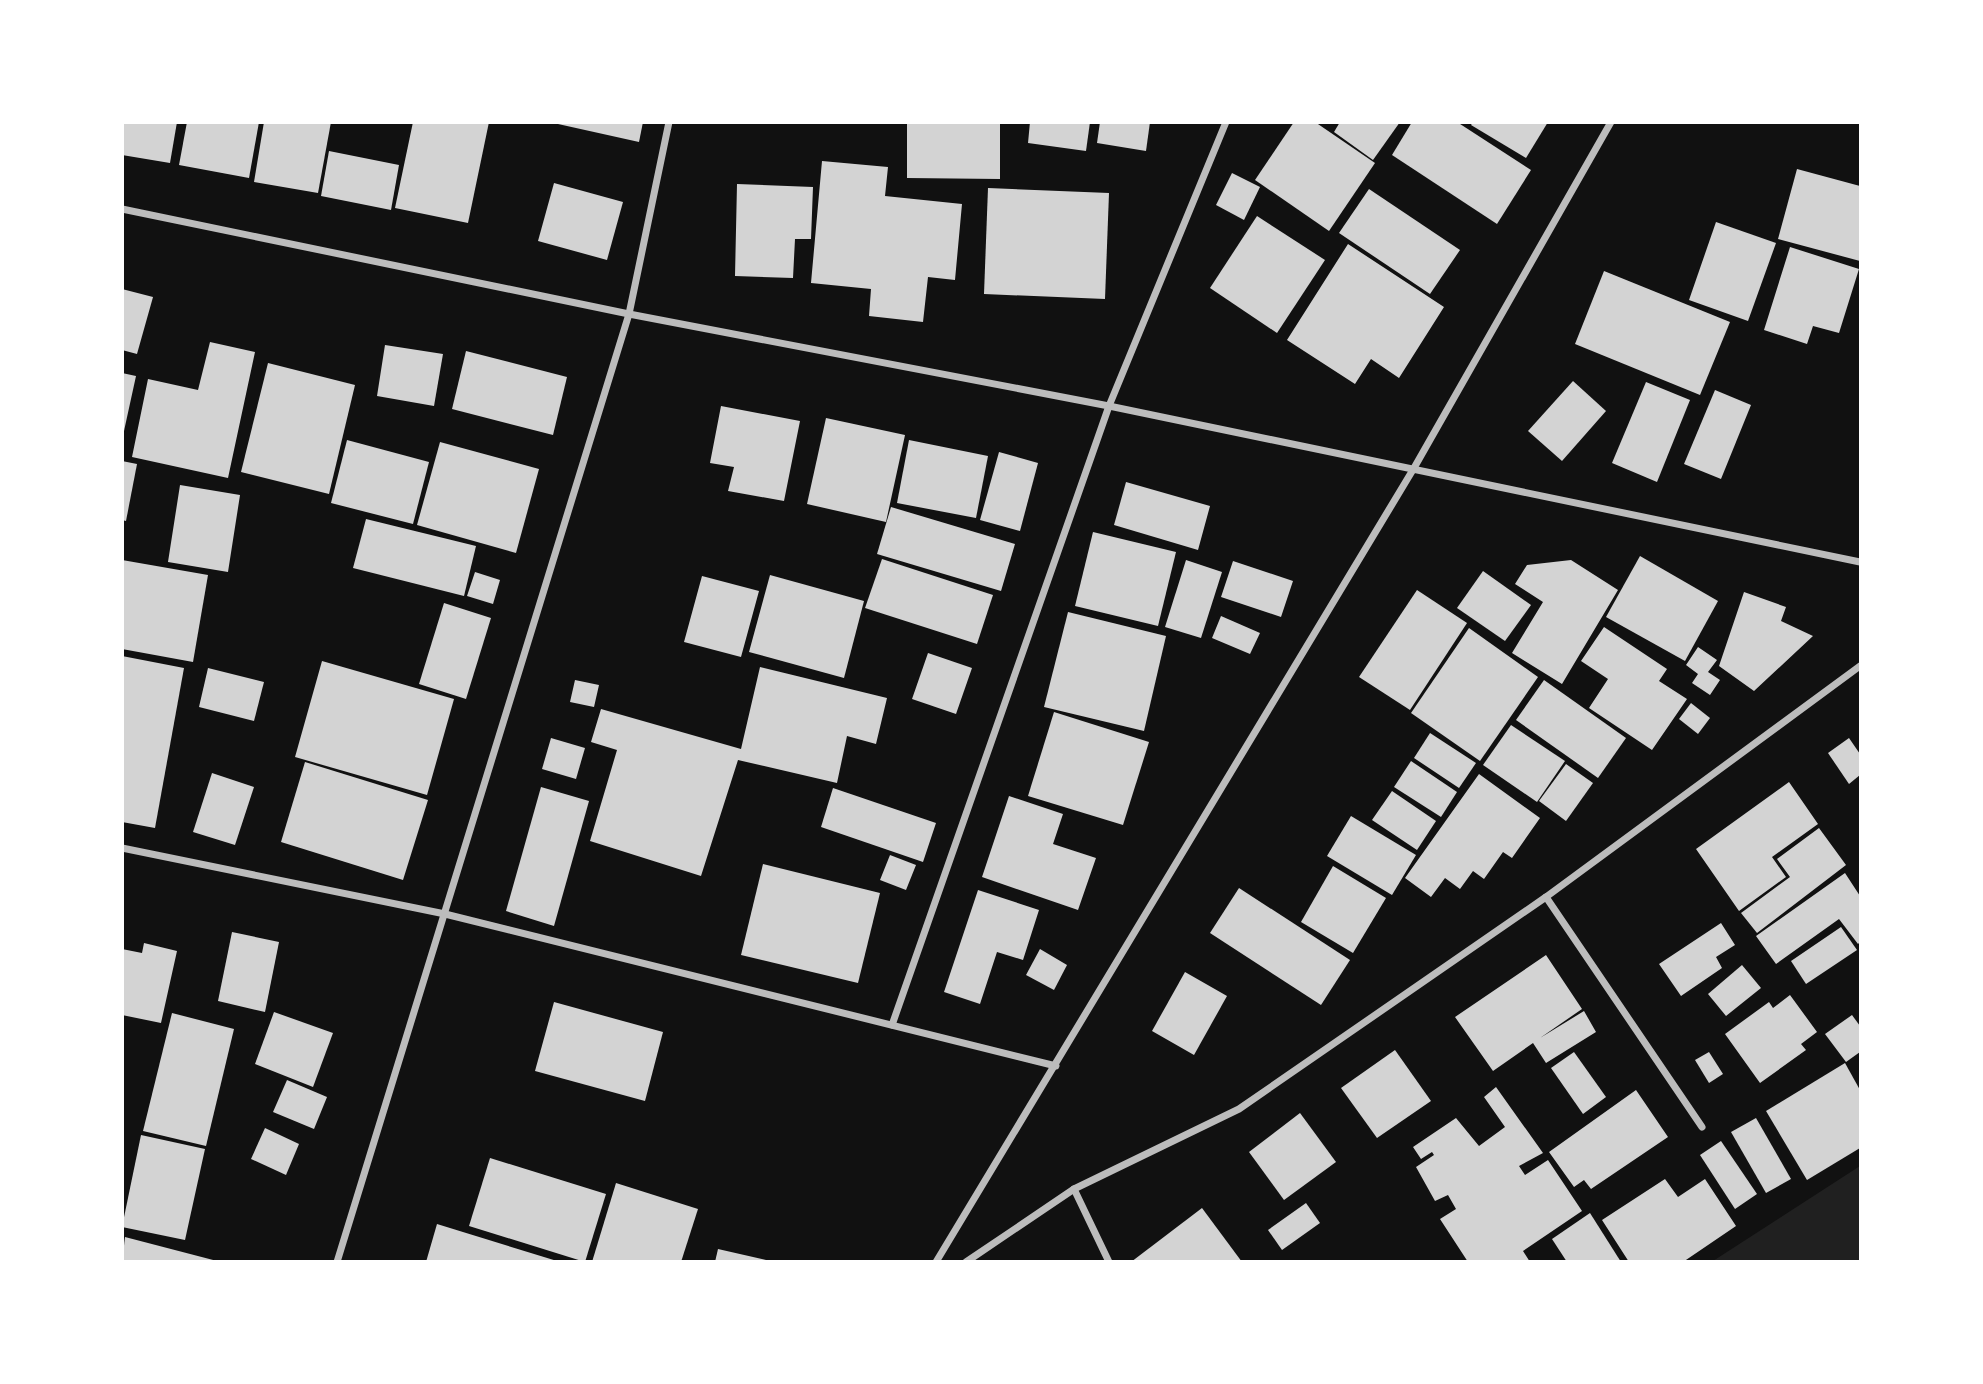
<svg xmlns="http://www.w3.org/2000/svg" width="1983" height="1384" font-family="'DM Sans',sans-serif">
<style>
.green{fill:#202020}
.building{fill:#d3d3d3}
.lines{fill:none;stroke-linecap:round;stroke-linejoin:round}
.minor{stroke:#bcbcbc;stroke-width:7}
</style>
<rect width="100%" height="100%" fill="#111"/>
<path class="green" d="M 1860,1166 L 1860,1261 L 1713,1261 Z"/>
<g class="building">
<path d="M 122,122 L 177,122 L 170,163 L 122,155 Z"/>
<path d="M 187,122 L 259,122 L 249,178 L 179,165 Z"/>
<path d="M 264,122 L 331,122 L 318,193 L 254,182 Z"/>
<path d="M 413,122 L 489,122 L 468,223 L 395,208 Z"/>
<path d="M 549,122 L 643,122 L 639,142 Z"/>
<path d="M 907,122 L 1000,122 L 1000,179 L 907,178 Z"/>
<path d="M 1030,122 L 1090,122 L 1086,151 L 1028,143 Z"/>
<path d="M 1100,122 L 1150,122 L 1146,151 L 1097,143 Z"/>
<path d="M 1294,122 L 1315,122 L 1375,163 L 1329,231 L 1255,180 Z"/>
<path d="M 1340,122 L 1400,122 L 1373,160 L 1334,132 Z"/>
<path d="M 1412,122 L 1457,122 L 1531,170 L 1497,224 L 1392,155 Z"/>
<path d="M 1473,122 L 1548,122 L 1526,158 L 1471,125 Z"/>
<path d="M 329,151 L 399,165 L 391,210 L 321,196 Z"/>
<path d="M 822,161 L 888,167 L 885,196 L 962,204 L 955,280 L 928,277 L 923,322 L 869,316 L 871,289 L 811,283 Z"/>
<path d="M 1797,169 L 1860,186 L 1860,261 L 1778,239 Z"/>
<path d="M 1232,173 L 1260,187 L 1244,220 L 1216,205 Z"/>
<path d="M 554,183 L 623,202 L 607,260 L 538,241 Z"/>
<path d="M 737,184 L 813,187 L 811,239 L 795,239 L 793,278 L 735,276 Z"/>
<path d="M 988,188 L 1109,193 L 1105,299 L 984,294 Z"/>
<path d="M 1369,189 L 1460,250 L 1430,294 L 1339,233 Z"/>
<path d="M 1257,216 L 1325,260 L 1277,333 L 1210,288 Z"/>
<path d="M 1716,222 L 1776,243 L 1748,321 L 1689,300 Z"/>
<path d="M 1348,244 L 1444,307 L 1399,378 L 1371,359 L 1355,384 L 1287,340 Z"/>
<path d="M 1790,247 L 1859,269 L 1839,333 L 1813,326 L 1807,344 L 1764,330 Z"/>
<path d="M 1604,271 L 1730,322 L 1700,395 L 1575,344 Z"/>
<path d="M 122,289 L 153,297 L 137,354 L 122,350 Z"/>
<path d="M 210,342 L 255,352 L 228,478 L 132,457 L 148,379 L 198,390 Z"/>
<path d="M 385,345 L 443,354 L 434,406 L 377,396 Z"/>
<path d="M 466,351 L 567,377 L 553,435 L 452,409 Z"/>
<path d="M 268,363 L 355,385 L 329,494 L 241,472 Z"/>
<path d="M 122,373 L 136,376 L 124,431 L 122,430 Z"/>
<path d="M 1573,381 L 1606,411 L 1562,461 L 1528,431 Z"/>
<path d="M 1646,382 L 1690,400 L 1657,482 L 1612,463 Z"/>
<path d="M 1715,390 L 1751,405 L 1721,479 L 1684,464 Z"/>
<path d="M 721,406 L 800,421 L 784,501 L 728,491 L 734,467 L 710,463 Z"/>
<path d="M 826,418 L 905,435 L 886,522 L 807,504 Z"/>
<path d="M 347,440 L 429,462 L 413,524 L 331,503 Z"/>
<path d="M 909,440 L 988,456 L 976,518 L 897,503 Z"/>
<path d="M 440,442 L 539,469 L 516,553 L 417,525 Z"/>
<path d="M 999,452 L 1038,463 L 1020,531 L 980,520 Z"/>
<path d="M 122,461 L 137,464 L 126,521 L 122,520 Z"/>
<path d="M 1126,482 L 1210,506 L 1198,550 L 1114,525 Z"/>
<path d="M 180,485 L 240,495 L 228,572 L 168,562 Z"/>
<path d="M 891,507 L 1015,544 L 1001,591 L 877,554 Z"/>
<path d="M 366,519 L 476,546 L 464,596 L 353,568 Z"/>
<path d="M 1093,532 L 1176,552 L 1158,626 L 1075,606 Z"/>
<path d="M 1640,556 L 1718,601 L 1685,661 L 1606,617 Z"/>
<path d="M 882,559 L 993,595 L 977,644 L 865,608 Z"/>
<path d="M 122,560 L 208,575 L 193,662 L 122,649 Z"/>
<path d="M 1186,560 L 1222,572 L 1201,638 L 1165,627 Z"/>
<path d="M 1571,560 L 1618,590 L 1562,684 L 1512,653 L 1543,602 L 1515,584 L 1527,565 Z"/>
<path d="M 1233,561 L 1293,581 L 1281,617 L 1221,597 Z"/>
<path d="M 1483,571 L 1531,605 L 1505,641 L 1457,608 Z"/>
<path d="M 475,572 L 500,580 L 493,604 L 467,596 Z"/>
<path d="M 770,575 L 864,601 L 844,678 L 749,652 Z"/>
<path d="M 702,576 L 759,591 L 741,657 L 684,642 Z"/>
<path d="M 1417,590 L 1467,623 L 1410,710 L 1359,677 Z"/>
<path d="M 1744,592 L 1786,607 L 1781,621 L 1813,636 L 1754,691 L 1719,666 Z"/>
<path d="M 444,603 L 491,618 L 466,699 L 419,684 Z"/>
<path d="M 1068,612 L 1166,636 L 1144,731 L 1044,707 Z"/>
<path d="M 1221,616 L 1260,633 L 1250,654 L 1212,638 Z"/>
<path d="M 1604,627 L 1667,669 L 1659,681 L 1687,699 L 1652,750 L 1589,708 L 1608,679 L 1581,661 Z"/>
<path d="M 1469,628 L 1538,677 L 1480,761 L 1411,713 Z"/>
<path d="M 1698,647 L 1717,660 L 1708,672 L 1720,680 L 1710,695 L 1692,683 L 1698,674 L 1686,665 Z"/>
<path d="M 928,653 L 972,668 L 956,714 L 912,699 Z"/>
<path d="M 122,656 L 184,668 L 155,828 L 122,822 Z"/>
<path d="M 322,661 L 454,699 L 427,795 L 295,757 Z"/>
<path d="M 760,667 L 887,698 L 876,744 L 847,736 L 837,783 L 738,760 L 701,876 L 590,841 L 617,750 L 591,742 L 601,709 L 741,749 Z"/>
<path d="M 208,668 L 264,682 L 254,721 L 199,707 Z"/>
<path d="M 575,680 L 599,685 L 594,707 L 570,702 Z"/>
<path d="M 1544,680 L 1626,738 L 1598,778 L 1516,720 Z"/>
<path d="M 1691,703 L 1710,718 L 1698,734 L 1679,719 Z"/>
<path d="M 1054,712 L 1149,742 L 1123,825 L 1028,796 Z"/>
<path d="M 1511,725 L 1565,761 L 1537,802 L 1483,765 Z"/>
<path d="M 1430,733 L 1476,763 L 1459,788 L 1414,758 Z"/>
<path d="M 551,738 L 585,748 L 576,779 L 542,769 Z"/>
<path d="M 1849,738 L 1860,754 L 1860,775 L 1849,784 L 1828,753 Z"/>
<path d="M 1411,761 L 1457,792 L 1441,817 L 1394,787 Z"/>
<path d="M 305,762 L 428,800 L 403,880 L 281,842 Z"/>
<path d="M 1566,764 L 1593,783 L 1566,821 L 1539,801 Z"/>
<path d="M 212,773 L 254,787 L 235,845 L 193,832 Z"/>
<path d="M 1479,774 L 1540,818 L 1512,858 L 1503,852 L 1484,879 L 1473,871 L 1460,889 L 1445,878 L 1431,897 L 1405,878 Z"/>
<path d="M 1789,782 L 1818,824 L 1772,857 L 1786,877 L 1739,911 L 1696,849 Z"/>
<path d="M 541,787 L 589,801 L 554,926 L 506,911 Z"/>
<path d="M 833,788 L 936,823 L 923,862 L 821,827 Z"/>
<path d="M 1392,791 L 1436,821 L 1417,850 L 1372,820 Z"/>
<path d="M 1009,796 L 1063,814 L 1053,844 L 1096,858 L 1078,910 L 982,877 Z"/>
<path d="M 1351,816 L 1416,855 L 1392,895 L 1327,856 Z"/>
<path d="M 1819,828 L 1846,865 L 1757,933 L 1741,913 L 1790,877 L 1777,859 Z"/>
<path d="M 890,855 L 916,865 L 906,890 L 880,880 Z"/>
<path d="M 763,864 L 880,893 L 858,983 L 741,955 Z"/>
<path d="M 1333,866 L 1386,898 L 1353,953 L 1301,922 Z"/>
<path d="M 1845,873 L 1860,896 L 1860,942 L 1858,944 L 1839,919 L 1776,964 L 1756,936 Z"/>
<path d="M 1239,888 L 1350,960 L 1321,1005 L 1210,933 Z"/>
<path d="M 978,890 L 1039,910 L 1023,960 L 997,952 L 980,1004 L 944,992 Z"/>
<path d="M 1721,923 L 1735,945 L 1716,957 L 1722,968 L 1681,996 L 1659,964 Z"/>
<path d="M 1841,927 L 1857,950 L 1806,984 L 1791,961 Z"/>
<path d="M 232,932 L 279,942 L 265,1012 L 218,1001 Z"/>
<path d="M 144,943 L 177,951 L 161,1023 L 122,1015 L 122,949 L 142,953 Z"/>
<path d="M 1040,949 L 1067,965 L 1054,990 L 1026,975 Z"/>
<path d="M 1546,955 L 1582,1009 L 1540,1038 L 1584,1011 L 1596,1032 L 1546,1063 L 1533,1043 L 1493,1071 L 1455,1017 Z"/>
<path d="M 1742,965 L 1761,988 L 1726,1016 L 1708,994 Z"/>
<path d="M 1185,972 L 1227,996 L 1194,1055 L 1152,1031 Z"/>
<path d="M 1790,995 L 1817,1032 L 1801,1044 L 1806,1050 L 1760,1083 L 1725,1034 L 1769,1002 L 1773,1008 Z"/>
<path d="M 554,1002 L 663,1032 L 645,1101 L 535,1071 Z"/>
<path d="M 274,1012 L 333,1033 L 313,1087 L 255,1064 Z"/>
<path d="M 172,1013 L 234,1029 L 206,1146 L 143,1131 Z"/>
<path d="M 1852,1015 L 1860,1026 L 1860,1052 L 1846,1062 L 1825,1034 Z"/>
<path d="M 1395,1050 L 1431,1101 L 1377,1138 L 1341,1088 Z"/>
<path d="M 1574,1052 L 1606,1097 L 1583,1114 L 1551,1068 Z"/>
<path d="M 1709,1052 L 1723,1074 L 1709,1083 L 1695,1060 Z"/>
<path d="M 1845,1063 L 1860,1090 L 1860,1148 L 1807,1180 L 1766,1111 Z"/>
<path d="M 287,1080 L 327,1097 L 314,1129 L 273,1112 Z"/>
<path d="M 1496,1087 L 1543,1153 L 1519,1166 L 1525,1175 L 1548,1160 L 1582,1211 L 1523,1251 L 1530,1262 L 1468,1262 L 1440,1219 L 1456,1209 L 1448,1195 L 1435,1201 L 1416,1167 L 1434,1155 L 1432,1152 L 1421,1159 L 1413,1147 L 1456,1118 L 1479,1146 L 1505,1127 L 1484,1097 Z"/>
<path d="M 1636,1090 L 1668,1137 L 1591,1189 L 1584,1180 L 1574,1187 L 1549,1152 Z"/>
<path d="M 1300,1113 L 1336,1162 L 1284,1200 L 1249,1152 Z"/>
<path d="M 1756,1118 L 1791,1179 L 1766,1193 L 1731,1132 Z"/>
<path d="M 265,1128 L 299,1144 L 286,1175 L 251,1159 Z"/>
<path d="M 141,1135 L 205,1149 L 185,1240 L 122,1227 Z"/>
<path d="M 1721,1141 L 1757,1194 L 1735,1209 L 1700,1155 Z"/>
<path d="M 490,1158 L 606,1194 L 585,1262 L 469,1226 Z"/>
<path d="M 1665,1179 L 1678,1197 L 1705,1179 L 1736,1226 L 1683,1262 L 1629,1262 L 1602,1220 Z"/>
<path d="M 616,1183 L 698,1209 L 681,1262 L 592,1262 Z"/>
<path d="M 1306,1203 L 1320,1223 L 1282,1250 L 1268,1230 Z"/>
<path d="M 1202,1208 L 1242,1262 L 1131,1262 Z"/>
<path d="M 1590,1213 L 1621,1262 L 1567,1262 L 1552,1239 Z"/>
<path d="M 437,1224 L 557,1261 L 557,1262 L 426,1262 Z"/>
<path d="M 125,1237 L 217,1261 L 217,1262 L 122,1262 Z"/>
<path d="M 718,1249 L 766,1260 L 765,1262 L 715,1262 Z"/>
</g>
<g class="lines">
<g class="minor">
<path d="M 122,209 L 629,314 L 1109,406 L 1860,562"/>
<path d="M 122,848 L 445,914 L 1056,1066"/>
<path d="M 1546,897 L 1702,1127"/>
<path d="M 892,1025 L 1109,406 L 1226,122"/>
<path d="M 1074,1189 L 1109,1262"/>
<path d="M 337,1262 L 629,314 L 669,122"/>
<path d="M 936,1262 L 1414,468 L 1611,122"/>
<path d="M 966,1262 L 1074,1189 L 1239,1109 L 1546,897 L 1860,666"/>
</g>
</g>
<rect width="1983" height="1384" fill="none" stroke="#ffffff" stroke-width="248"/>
</svg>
